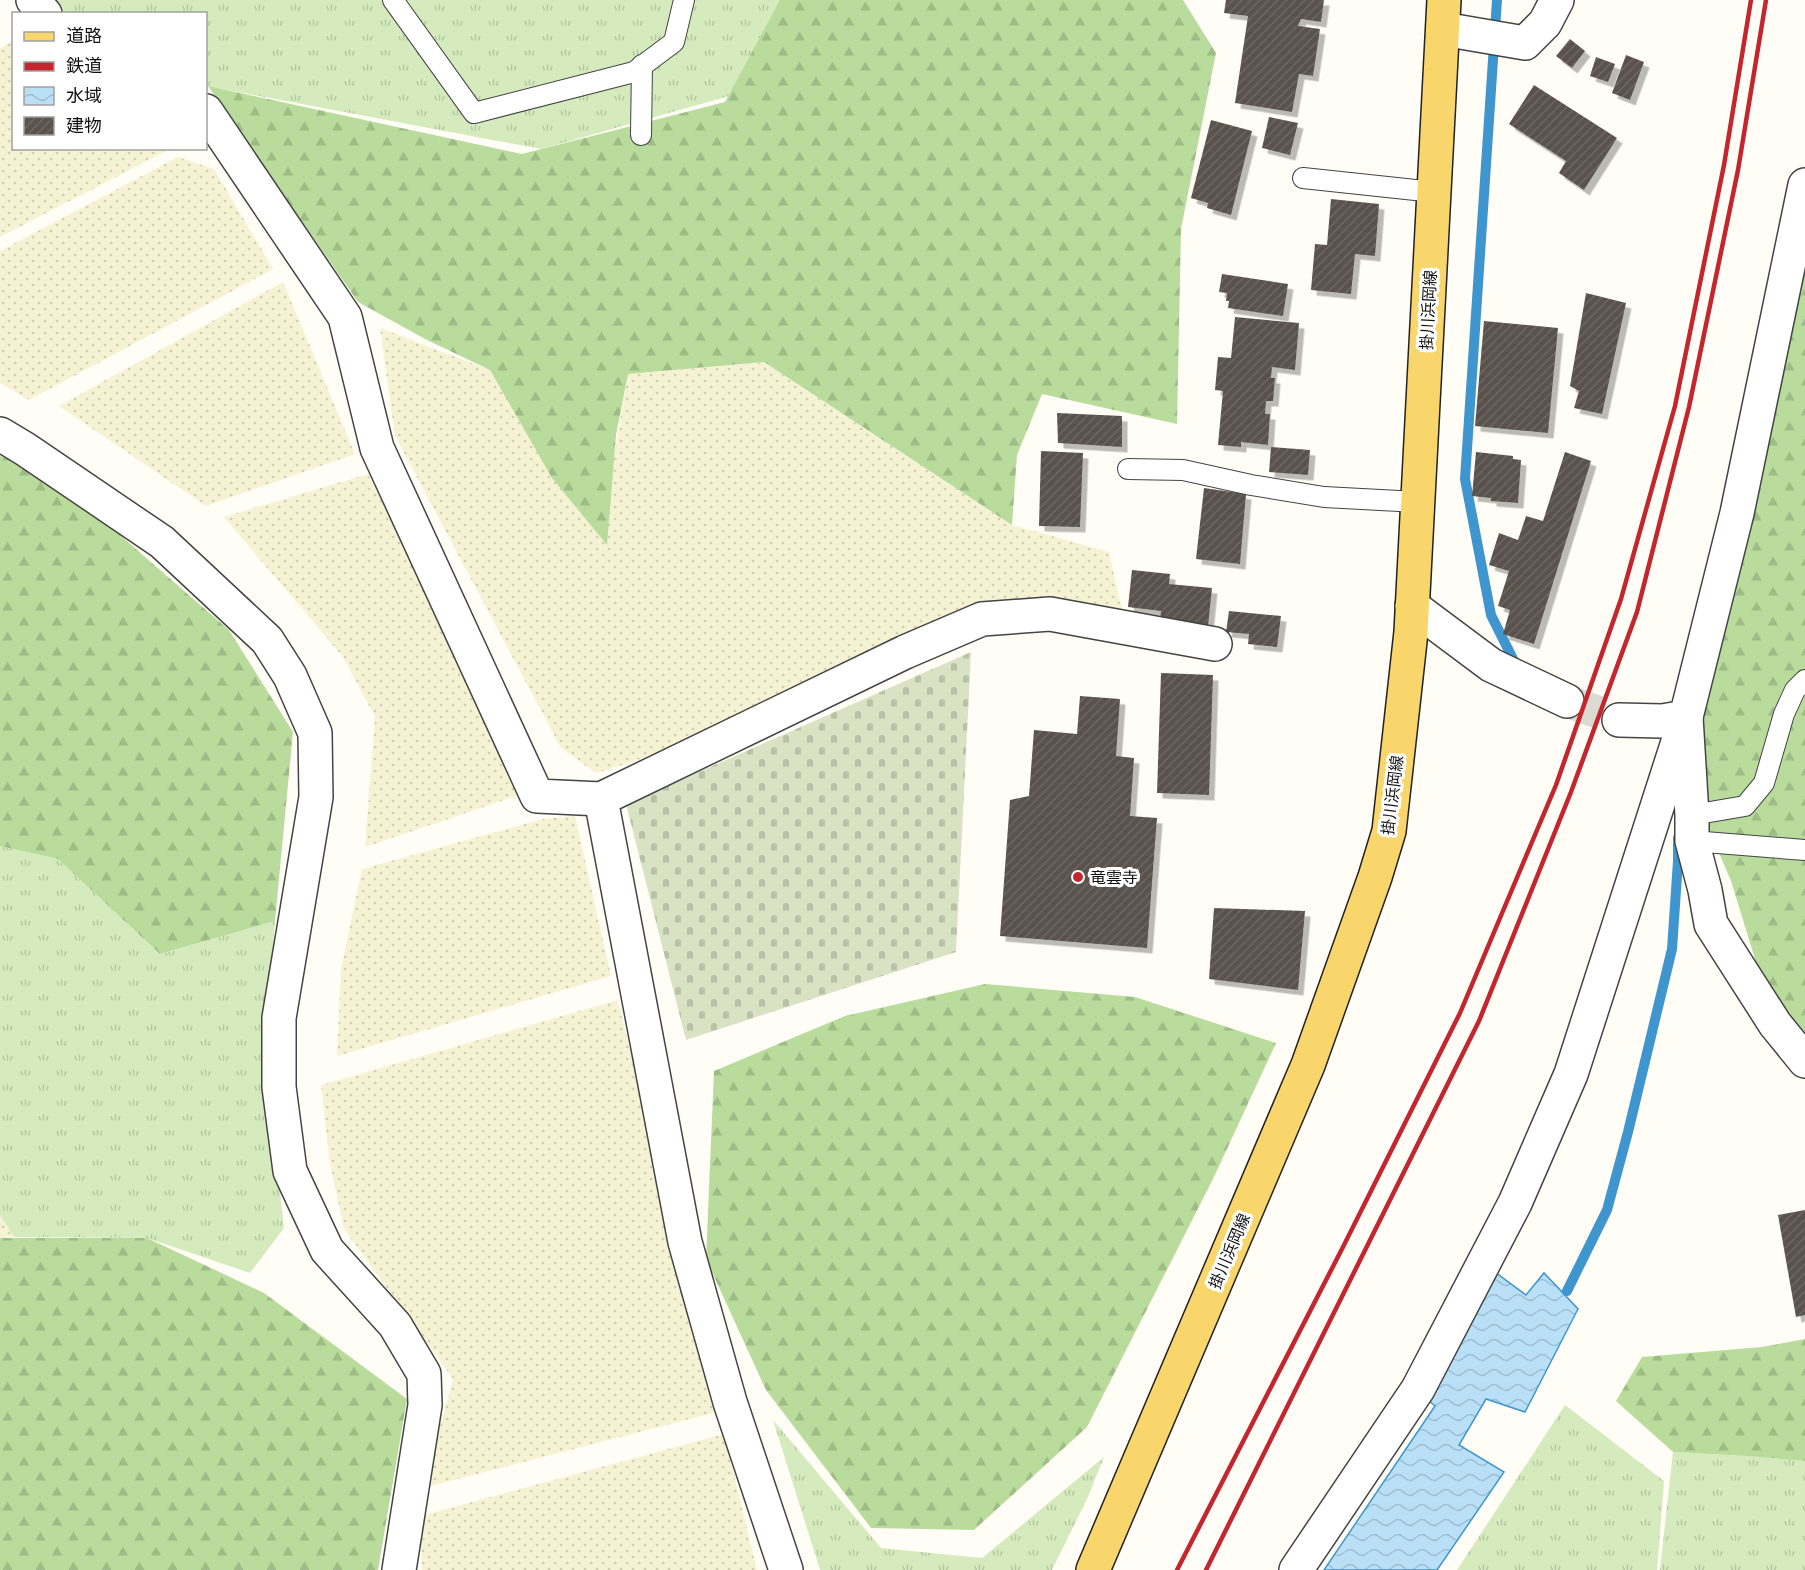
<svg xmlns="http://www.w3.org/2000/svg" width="1805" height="1570" font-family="Lora,'Noto Sans JP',serif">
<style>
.farmland{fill:url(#farmland-dots)}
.grass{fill:url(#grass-tufts)}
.forest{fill:url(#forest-firs)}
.cemetery{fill:url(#cemetery-stones)}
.water{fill:url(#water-waves);stroke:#3f96cf;stroke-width:1.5}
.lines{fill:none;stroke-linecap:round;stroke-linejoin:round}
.stream{stroke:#3f96cf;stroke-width:10}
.building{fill:url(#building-hatch);filter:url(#shadow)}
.street-tunnel{stroke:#dbdad3;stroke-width:33;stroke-dasharray:33 16;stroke-linecap:butt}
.lane-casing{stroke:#444;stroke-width:22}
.street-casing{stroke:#444;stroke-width:36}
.primary-casing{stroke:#222;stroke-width:36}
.lane{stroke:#fff;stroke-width:20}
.street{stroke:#fff;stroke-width:33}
.primary{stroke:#f9d66b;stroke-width:33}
.rail{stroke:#c4262e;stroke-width:4.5}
.poi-dot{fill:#c4262e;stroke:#fff;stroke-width:2}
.labels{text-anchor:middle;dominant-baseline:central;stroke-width:6;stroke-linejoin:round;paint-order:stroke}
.street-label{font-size:16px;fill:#111;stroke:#fff}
.poi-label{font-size:16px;fill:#111;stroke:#fff;text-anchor:start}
</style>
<defs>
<pattern id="farmland-dots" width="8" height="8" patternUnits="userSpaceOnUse" patternTransform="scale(1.5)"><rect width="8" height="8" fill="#f6f3d4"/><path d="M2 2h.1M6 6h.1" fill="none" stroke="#d2cfb5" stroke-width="1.8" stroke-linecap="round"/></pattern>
<pattern id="grass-tufts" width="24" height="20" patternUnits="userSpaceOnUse" patternTransform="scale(1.5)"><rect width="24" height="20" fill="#d5ebbd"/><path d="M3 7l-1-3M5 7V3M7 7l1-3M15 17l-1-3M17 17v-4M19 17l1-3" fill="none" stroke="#b6c8a1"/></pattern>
<pattern id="forest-firs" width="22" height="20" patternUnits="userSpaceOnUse" patternTransform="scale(1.5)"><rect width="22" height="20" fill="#b9dc9c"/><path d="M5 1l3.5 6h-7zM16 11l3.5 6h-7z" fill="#9ebc85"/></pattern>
<pattern id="cemetery-stones" width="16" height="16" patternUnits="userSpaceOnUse" patternTransform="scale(1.5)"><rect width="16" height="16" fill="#d9e3c4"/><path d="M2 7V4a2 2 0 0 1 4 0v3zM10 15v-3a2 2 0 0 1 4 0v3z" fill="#b9c2a7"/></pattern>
<pattern id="water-waves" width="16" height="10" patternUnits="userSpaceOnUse" patternTransform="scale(1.5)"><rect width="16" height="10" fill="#b9e0f7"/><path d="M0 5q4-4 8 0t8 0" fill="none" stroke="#9ebfd3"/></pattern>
<pattern id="building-hatch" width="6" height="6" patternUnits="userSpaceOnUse" patternTransform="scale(1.5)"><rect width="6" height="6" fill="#5a524d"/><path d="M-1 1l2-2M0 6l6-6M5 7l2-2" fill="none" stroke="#6d6662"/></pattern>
<filter id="shadow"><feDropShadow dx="5.5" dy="5.5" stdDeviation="0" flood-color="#0004"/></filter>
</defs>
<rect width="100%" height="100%" fill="#fffdf5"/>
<g class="farmland">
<path d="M 13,41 L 14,148 L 170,149 L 0,237 L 0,48 Z"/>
<path d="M 178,157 L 214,169 L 273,269 L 29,400 L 0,383 L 0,251 Z"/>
<path d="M 283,282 L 355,454 L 206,506 L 59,406 Z"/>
<path d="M 380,328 L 490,370 L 601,535 L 628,374 L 764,362 L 1012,525 L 1109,552 L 1126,628 L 994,618 L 635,761 L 596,773 L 561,748 L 395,436 Z"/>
<path d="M 368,474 L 465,665 L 519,795 L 365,847 L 375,717 L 343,657 L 224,517 Z"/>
<path d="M 575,816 L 611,976 L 337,1056 L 341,969 L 362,869 L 543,819 Z"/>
<path d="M 618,1000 L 717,1412 L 423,1488 L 453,1379 L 344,1229 L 330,1164 L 321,1085 Z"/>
<path d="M 0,1215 L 14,1237 L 0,1238 Z"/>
<path d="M 724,1434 L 757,1570 L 422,1570 L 420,1516 Z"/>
</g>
<g class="grass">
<path d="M 32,0 L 786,0 L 740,93 L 541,149 L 206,86 L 206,14 L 45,13 Z"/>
<path d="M 0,846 L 58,859 L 160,954 L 275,921 L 265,1060 L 284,1228 L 250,1273 L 147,1238 L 14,1237 L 0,1215 Z"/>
<path d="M 1565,1405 L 1664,1481 L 1657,1570 L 1457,1570 Z"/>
<path d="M 773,1420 L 881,1548 L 982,1558 L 1104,1457 L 1088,1497 L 1052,1570 L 820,1570 Z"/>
<path d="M 1673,1452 L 1747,1456 L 1805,1461 L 1805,1570 L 1660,1570 Z"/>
</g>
<g class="forest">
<path d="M 780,0 L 1183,0 L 1216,53 L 1181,229 L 1177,424 L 1042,394 L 1017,455 L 1012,525 L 764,362 L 628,374 L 616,435 L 607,545 L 552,478 L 490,370 L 427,340 L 358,302 L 208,86 L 522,154 L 725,102 Z"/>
<path d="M 1805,236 L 1805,1036 L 1775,1024 L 1731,881 L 1703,815 L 1702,702 L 1761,485 L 1787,324 Z"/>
<path d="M 0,456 L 44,469 L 229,630 L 293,732 L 275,921 L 160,954 L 58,859 L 0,846 Z"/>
<path d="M 985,984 L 1135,997 L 1276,1043 L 1213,1179 L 1087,1427 L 974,1530 L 871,1528 L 766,1390 L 706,1259 L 714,1071 L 845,1016 Z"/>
<path d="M 0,1238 L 147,1238 L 264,1293 L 407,1399 L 378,1570 L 0,1570 Z"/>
<path d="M 1805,1339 L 1805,1461 L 1747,1456 L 1673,1452 L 1616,1401 L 1642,1357 L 1762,1347 Z"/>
</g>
<path class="cemetery" d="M 971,652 L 956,952 L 686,1040 L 626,804 Z"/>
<path class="water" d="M 1492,1270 L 1526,1295 L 1544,1273 L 1578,1309 L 1525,1412 L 1486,1399 L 1459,1445 L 1504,1472 L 1437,1570 L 1324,1570 L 1435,1406 L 1426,1398 Z"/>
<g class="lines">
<g class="stream">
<path d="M 1497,0 L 1465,479 L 1491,615 L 1514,661"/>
<path d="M 1567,1291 L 1607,1210 L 1628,1132 L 1672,949 L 1678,861 L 1678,838"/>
</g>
</g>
<g class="building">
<path d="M 1226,0 L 1324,0 L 1321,22 L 1301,19 L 1298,26 L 1320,29 L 1313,76 L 1299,74 L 1292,112 L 1235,103 L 1248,16 L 1224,13 Z"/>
<path d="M 1570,39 L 1585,51 L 1572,68 L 1556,56 Z"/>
<path d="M 1626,55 L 1644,62 L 1630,100 L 1612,93 Z"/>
<path d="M 1596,57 L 1615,64 L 1608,82 L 1590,76 Z"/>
<path d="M 1534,85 L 1617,138 L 1584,190 L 1559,173 L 1566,161 L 1509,124 Z"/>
<path d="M 1269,117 L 1298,123 L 1290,155 L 1262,148 Z"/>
<path d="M 1211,120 L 1252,131 L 1231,215 L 1207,208 L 1208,203 L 1191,198 Z"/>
<path d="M 1331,199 L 1379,204 L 1375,256 L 1355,254 L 1351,294 L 1311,290 L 1315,244 L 1327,245 Z"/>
<path d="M 1222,274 L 1288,284 L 1283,316 L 1228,308 L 1229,301 L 1226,301 L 1227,293 L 1219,292 Z"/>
<path d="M 1586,293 L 1626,303 L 1602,414 L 1574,408 L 1579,391 L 1570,386 Z"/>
<path d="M 1235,317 L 1299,323 L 1295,370 L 1272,367 L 1271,378 L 1275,378 L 1273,401 L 1266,401 L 1265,414 L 1270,414 L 1268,445 L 1241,442 L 1241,447 L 1218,445 L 1223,391 L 1215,390 L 1218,357 L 1231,358 Z"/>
<path d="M 1484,321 L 1558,328 L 1548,433 L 1475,426 Z"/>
<path d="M 1057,413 L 1122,416 L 1122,447 L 1058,443 Z"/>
<path d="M 1271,447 L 1310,450 L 1308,475 L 1269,472 Z"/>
<path d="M 1041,451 L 1083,453 L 1080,527 L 1039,526 Z"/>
<path d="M 1476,452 L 1513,456 L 1513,459 L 1521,460 L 1518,503 L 1491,501 L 1491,498 L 1472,496 Z"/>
<path d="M 1565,452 L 1591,461 L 1534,644 L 1503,634 L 1510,610 L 1498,606 L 1509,571 L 1489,565 L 1499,533 L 1518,540 L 1526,516 L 1543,521 Z"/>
<path d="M 1204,488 L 1246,494 L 1240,564 L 1196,559 Z"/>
<path d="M 1132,570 L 1170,574 L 1169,584 L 1212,588 L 1207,636 L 1159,630 L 1161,611 L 1128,607 Z"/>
<path d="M 1229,611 L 1281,616 L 1277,647 L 1248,644 L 1249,634 L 1226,632 Z"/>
<path d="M 1161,673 L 1213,675 L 1209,795 L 1157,793 Z"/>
<path d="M 1080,696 L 1120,699 L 1116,756 L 1134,758 L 1130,816 L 1157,818 L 1147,948 L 1000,936 L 1010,800 L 1029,796 L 1034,730 L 1077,734 Z"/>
<path d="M 1214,908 L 1305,911 L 1298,990 L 1209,979 Z"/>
<path d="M 1805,1210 L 1805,1315 L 1796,1317 L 1778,1215 Z"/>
</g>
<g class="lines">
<path class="street-tunnel" d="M 1567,701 L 1619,720"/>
<defs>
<g id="lane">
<path d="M 393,0 L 474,113 L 634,72 L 674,42 L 684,0"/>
<path d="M 641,135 L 642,65"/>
<path d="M 1303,178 L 1434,192"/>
<path d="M 1128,469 L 1183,470 L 1251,485 L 1324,497 L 1418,502"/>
<path d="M 1692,815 L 1745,806 L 1764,783 L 1784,714 L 1795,690 L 1805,680"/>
<path d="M 1692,841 L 1805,850"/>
</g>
<g id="street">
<path d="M 33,0 L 45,14"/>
<path d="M 1443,29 L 1525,43 L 1545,23 L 1557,0"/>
<path d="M 206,111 L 345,317 L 377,448 L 537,796 L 601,799"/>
<path d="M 0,434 L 25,449 L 162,542 L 267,640 L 290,676 L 315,733 L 316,797 L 279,1018 L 279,1087 L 290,1171 L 327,1250 L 395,1325 L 424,1374 L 425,1405 L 399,1570"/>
<path d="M 1412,606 L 1491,665 L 1567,701"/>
<path d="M 1619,720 L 1662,721 L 1686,717 L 1692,815 L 1692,841 L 1705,890 L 1711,924 L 1775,1024 L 1805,1061"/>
<path d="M 786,1570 L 730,1402 L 685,1242 L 601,799 L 905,652 L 982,619 L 1050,614 L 1215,644"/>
<path d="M 1296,1570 L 1418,1389 L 1515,1203 L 1571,1074 L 1686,717 L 1737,513 L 1805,185"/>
</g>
<path id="primary" d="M 1093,1570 L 1308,1065 L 1375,877 L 1389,831 L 1411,632 L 1444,0"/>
</defs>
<use href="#lane" class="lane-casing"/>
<use href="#street" class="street-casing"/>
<use href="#primary" class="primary-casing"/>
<use href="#lane" class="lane"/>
<use href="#street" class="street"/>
<use href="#primary" class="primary"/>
<g class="rail">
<path d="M 1177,1570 L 1343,1247 L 1460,1013 L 1556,785 L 1621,599 L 1675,406 L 1724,165 L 1751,0"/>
<path d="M 1206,1570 L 1479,1021 L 1571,792 L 1637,612 L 1689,407 L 1738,170 L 1766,0"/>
</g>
</g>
<circle class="poi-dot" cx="1078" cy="877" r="6"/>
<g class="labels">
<g class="street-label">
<text transform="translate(1428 310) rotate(-87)">掛川浜岡線</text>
<text transform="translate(1392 795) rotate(-83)">掛川浜岡線</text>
<text transform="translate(1229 1251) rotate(-67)">掛川浜岡線</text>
</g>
<g class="poi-label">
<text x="1090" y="877">竜雲寺</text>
</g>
</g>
<rect x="12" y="12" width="195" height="138" fill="#ffffff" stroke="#a0a0a0" stroke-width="1.5"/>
<rect x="24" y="32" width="30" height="9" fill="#f9d66b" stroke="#a0a0a0" stroke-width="1.5"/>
<text x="66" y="42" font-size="18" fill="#111111">道路</text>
<rect x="24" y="62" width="30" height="9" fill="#c4262e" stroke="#a0a0a0" stroke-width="1.5"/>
<text x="66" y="72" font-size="18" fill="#111111">鉄道</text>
<rect x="24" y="87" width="30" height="18" fill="url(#water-waves)" stroke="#a0a0a0" stroke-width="1.5"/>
<text x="66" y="102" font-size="18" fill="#111111">水域</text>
<rect x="24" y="117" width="30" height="18" fill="url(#building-hatch)" stroke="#a0a0a0" stroke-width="1.5"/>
<text x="66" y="132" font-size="18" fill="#111111">建物</text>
</svg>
